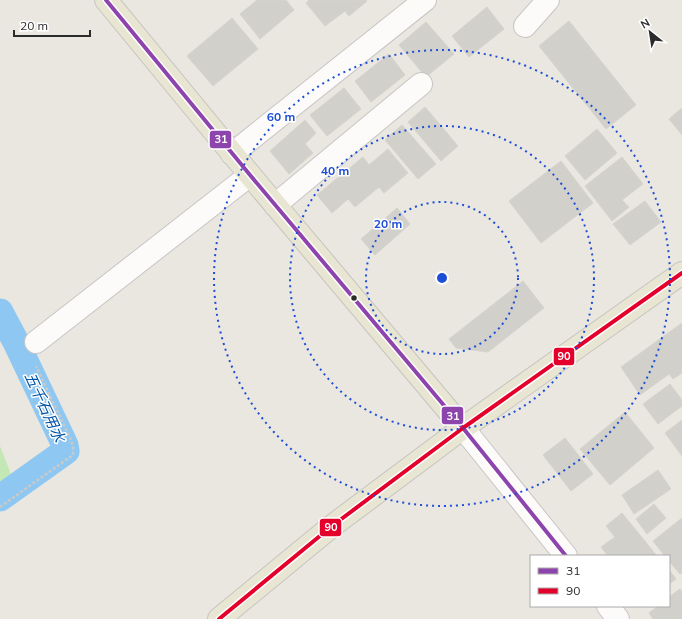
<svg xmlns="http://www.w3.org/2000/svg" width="682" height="619" font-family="Mulish,'Noto Sans JP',sans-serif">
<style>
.green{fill:#c3e8b6}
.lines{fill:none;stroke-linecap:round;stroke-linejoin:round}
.canal{stroke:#8ec8f2;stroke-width:27}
.building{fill:#d2d0cb;stroke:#d5d3cc}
.minor-casing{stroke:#c7c6c6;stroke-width:24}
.major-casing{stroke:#c5c4c1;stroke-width:24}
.path{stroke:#cac9c8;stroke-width:2.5;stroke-dasharray:3 2;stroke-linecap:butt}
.minor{stroke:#fcfbfa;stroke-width:22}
.major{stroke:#e8e6d2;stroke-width:22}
.bus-1-casing{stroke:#fff;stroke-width:7}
.bus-2-casing{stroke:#fff;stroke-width:7}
.bus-1{stroke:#8e44ad;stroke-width:4}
.bus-2{stroke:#e4002b;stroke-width:4}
.ring{fill:none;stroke:#1d4ed8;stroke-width:2;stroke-dasharray:2 4}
.bus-dot{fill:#2b2b2b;stroke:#fff;stroke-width:1.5}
.labels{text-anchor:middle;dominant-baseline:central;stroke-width:3;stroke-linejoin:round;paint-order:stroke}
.water-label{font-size:15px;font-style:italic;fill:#0254a8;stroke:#fff}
.centre{fill:#1d4ed8;stroke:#fff;stroke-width:2}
.ring-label{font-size:12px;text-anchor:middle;font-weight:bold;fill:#1d4ed8;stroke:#fff;stroke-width:3;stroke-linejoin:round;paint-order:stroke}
.line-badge{stroke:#fff;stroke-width:1.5}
.badge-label{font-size:11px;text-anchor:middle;font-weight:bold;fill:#fff}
</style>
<rect width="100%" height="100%" fill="#eae7e0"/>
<path class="green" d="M 0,446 L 16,487 L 0,496 Z"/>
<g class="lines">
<path class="canal" d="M 0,312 L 16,342 L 65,445 L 66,451 L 0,498"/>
</g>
<g class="building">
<path d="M 257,0 L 286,0 L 294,10 L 260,39 L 240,14 Z"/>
<path d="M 309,0 L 366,0 L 367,1 L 349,16 L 345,11 L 325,26 L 306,3 Z"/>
<path d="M 487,7 L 504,29 L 469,57 L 452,36 Z"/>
<path d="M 232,18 L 258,49 L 213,86 L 187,56 Z"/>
<path d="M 569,21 L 636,105 L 606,129 L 539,46 Z"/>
<path d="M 426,22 L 454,54 L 426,77 L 399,45 Z"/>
<path d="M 389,54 L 405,75 L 371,102 L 355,81 Z"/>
<path d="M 344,88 L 361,109 L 327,136 L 310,115 Z"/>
<path d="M 425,107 L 458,146 L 441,161 L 408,122 Z"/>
<path d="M 682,108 L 682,135 L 669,119 Z"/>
<path d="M 305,120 L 316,133 L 305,144 L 313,153 L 289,174 L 270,151 Z"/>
<path d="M 402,125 L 436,164 L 418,179 L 385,140 Z"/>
<path d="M 597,129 L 617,153 L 585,180 L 565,156 Z"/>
<path d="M 388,149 L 408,173 L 384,193 L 379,187 L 355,207 L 348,199 L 332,213 L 317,195 L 363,157 L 369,165 Z"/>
<path d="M 622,157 L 643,184 L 622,200 L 629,207 L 612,221 L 585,186 Z"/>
<path d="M 561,161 L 593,203 L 541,243 L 509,201 Z"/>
<path d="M 645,201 L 661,222 L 630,245 L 613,224 Z"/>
<path d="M 397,208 L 410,224 L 375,255 L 361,239 Z"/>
<path d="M 523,281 L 544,308 L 488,352 L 456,348 L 449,339 Z"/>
<path d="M 682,323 L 682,373 L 673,379 L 669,374 L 640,395 L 621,367 Z"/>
<path d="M 670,384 L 682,400 L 682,406 L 658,424 L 643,404 Z"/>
<path d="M 625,412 L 654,448 L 610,485 L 580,449 Z"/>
<path d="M 682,420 L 682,456 L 665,433 Z"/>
<path d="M 565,438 L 593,474 L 571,491 L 543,455 Z"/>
<path d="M 658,470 L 671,489 L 634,514 L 622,495 Z"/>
<path d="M 654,504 L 666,518 L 647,534 L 636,519 Z"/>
<path d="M 622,513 L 657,556 L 608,556 L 601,547 L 615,537 L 606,526 Z"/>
<path d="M 682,518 L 682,573 L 680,574 L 669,561 L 669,556 L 665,556 L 653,541 Z"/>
<path d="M 669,570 L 676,579 L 669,584 Z"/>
<path d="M 680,589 L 682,592 L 682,619 L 653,619 L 649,613 L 658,606 L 669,606 L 669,597 Z"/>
</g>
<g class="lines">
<defs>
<g id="minor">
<path d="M 525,26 L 548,0"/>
<path d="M 232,154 L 425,0"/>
<path d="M 275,205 L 421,84"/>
<path d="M 36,342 L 250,175"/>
<path d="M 463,428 L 566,556"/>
<path d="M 608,606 L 618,619"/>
</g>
<g id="major">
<path d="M 106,0 L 250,175 L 463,428"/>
<path d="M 219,619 L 332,526 L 463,428 L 682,273"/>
</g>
</defs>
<use href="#minor" class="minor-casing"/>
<use href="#major" class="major-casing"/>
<path class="path" d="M 0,507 L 73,455 L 73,447 L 71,440 L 36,366"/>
<use href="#minor" class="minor"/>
<use href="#major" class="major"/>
<defs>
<path id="bus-1" d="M 106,0 L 250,175 L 463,428 L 566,556"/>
<path id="bus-2" d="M 219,619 L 332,526 L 463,428 L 682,273"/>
</defs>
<use href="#bus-1" class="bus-1-casing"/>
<use href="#bus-2" class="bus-2-casing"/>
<use href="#bus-1" class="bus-1"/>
<use href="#bus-2" class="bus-2"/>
</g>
<g class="ring">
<circle cx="442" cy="278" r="76"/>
<circle cx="442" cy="278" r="152"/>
<circle cx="442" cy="278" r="228"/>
</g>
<circle class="bus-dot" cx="354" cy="298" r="3.5"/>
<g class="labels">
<g class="water-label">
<text transform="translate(45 407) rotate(65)">五千石用水</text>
</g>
</g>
<circle cx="442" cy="278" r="6" class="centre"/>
<g class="ring-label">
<text x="281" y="121">60 m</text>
<text x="335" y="175">40 m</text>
<text x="388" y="228">20 m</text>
</g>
<g class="line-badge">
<rect x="209" y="130" width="23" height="19" rx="4" fill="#8e44ad"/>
<rect x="553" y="347" width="22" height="19" rx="4" fill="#e4002b"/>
<rect x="441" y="406" width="23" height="19" rx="4" fill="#8e44ad"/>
<rect x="319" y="518" width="23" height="19" rx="4" fill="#e4002b"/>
</g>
<g class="badge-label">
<text x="221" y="143">31</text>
<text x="564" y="360">90</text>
<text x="453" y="420">31</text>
<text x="331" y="531">90</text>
</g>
<rect x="530" y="555" width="140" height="52" fill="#ffffff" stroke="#aaaaaa"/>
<rect x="538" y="568" width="20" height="6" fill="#8e44ad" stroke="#aaaaaa"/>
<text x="566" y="575" font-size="12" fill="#2b2b2b">31</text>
<rect x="538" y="588" width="20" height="6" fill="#e4002b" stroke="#aaaaaa"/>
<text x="566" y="595" font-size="12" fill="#2b2b2b">90</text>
<g transform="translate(650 32) rotate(330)" stroke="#ffffff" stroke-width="3" paint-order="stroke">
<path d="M0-3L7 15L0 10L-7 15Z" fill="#2b2b2b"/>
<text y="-6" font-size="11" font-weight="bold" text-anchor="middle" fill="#2b2b2b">N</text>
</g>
<path d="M14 30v6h76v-6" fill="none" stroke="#2b2b2b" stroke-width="2"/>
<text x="20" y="30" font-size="12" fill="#2b2b2b" stroke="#ffffff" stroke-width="3" paint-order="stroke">20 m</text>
</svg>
